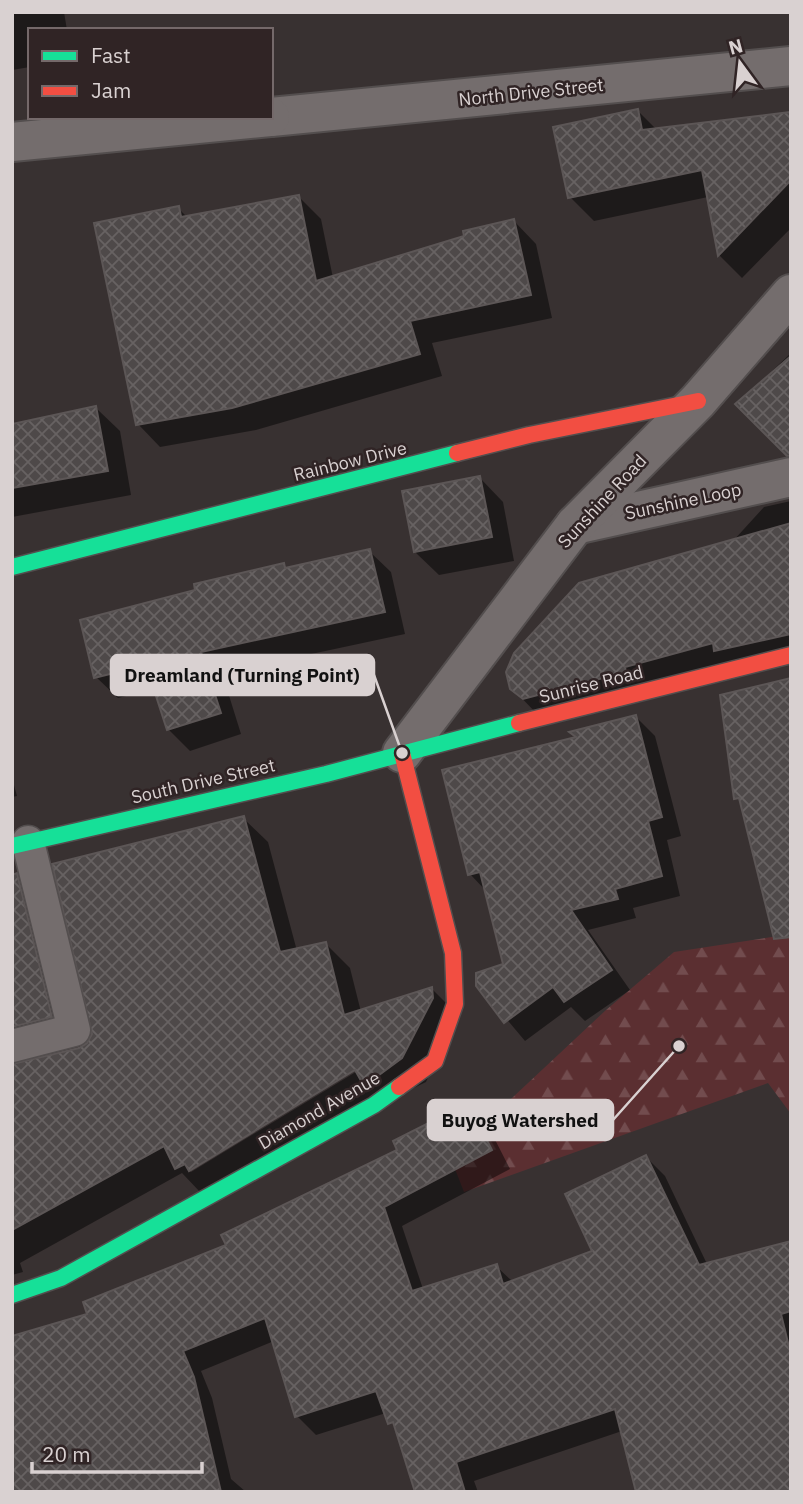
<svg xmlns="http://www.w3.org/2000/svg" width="803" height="1504" font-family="'IBM Plex Sans',sans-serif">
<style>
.forest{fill:url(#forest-firs)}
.shadow{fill:#0007;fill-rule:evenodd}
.building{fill:url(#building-cross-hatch);stroke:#5c5656;stroke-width:2}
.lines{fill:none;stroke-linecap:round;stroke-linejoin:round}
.lane-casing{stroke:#534e4e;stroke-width:35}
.street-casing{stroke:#534e4e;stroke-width:42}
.fast-casing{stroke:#534e4e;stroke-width:19}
.jam-casing{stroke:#534e4e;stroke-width:19}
.lane{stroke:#746d6d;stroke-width:32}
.street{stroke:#746d6d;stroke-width:38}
.fast{stroke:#16e098;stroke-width:16}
.jam{stroke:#f24e42;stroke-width:16}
.labels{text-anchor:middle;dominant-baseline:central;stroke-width:5;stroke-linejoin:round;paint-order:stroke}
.street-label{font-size:18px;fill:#d9d1d1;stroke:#302425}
.leader{fill:none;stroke:#d9d1d1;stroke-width:2.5}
.callout-dot{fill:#d9d1d1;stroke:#302425;stroke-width:2.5}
.callout{fill:#d9d1d1;stroke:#d9d1d1;stroke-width:2.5}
.callout-label{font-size:19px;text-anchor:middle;font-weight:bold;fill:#111}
</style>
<defs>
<pattern id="forest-firs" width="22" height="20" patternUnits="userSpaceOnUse" patternTransform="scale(1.75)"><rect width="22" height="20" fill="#5b2f31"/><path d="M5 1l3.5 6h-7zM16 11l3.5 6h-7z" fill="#724c4e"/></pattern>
<pattern id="building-cross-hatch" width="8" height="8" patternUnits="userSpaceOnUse" patternTransform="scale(1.75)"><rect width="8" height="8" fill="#4e4949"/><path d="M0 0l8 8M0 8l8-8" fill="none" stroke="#676262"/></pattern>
</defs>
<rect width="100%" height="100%" fill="#383131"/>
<path class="forest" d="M 791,934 L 791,1114 L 768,1083 L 464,1192 L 450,1156 L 606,1010 L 674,952 Z"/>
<g class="shadow">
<path d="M 12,12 L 64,12 L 67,30 L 30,30 L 30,67 L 12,70 Z"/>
<path d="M 637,110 L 657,130 L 791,114 L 791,228 L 742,278 L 719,255 L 708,197 L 594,221 L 570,197 Z"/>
<path d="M 298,196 L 321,219 L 333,278 L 514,221 L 536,244 L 552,318 L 432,343 L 442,376 L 256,430 L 160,447 L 138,424 L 178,208 L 188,218 Z"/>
<path d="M 791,353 L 791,457 L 737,404 Z"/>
<path d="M 96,408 L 120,431 L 131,495 L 12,517 L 12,425 Z"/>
<path d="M 480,478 L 503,502 L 514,561 L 439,575 L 415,552 Z"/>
<path d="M 791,501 L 791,663 L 537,714 L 512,688 L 733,541 L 764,507 Z"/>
<path d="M 369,551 L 391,572 L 405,634 L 222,673 L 241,734 L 190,751 L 168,729 L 155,689 L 118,698 L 96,677 L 197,591 L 283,565 L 287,569 Z"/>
<path d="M 636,717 L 655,736 L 681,836 L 667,840 L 680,896 L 633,908 L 636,918 L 588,930 L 630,990 L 585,1021 L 571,1007 L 525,1041 L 478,985 L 505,965 L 486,891 L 470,874 L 578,738 Z"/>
<path d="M 12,778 L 17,796 L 12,797 Z"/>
<path d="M 243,818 L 268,842 L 297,951 L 326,944 L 350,968 L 361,1012 L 432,989 L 456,1013 L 426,1082 L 200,1192 L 182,1173 L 20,1263 L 23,1272 L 12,1275 L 12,1078 L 41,1059 L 87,1045 ZM 362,1064 L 364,1067 L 191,1172 L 188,1169 Z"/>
<path d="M 16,873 L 39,897 L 74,1040 L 31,1051 L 12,1063 L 12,874 Z"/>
<path d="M 468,1105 L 487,1124 L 510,1169 L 402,1226 L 423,1289 L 496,1266 L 513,1282 L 595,1252 L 646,1157 L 665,1176 L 707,1264 L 791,1243 L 791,1492 L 622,1431 L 474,1481 L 478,1492 L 417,1492 L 398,1431 L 386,1413 L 316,1435 L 297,1416 L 274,1341 L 201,1371 L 212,1398 L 231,1479 L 246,1492 L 12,1492 L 90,1316 L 228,1246 L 400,1151 Z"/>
</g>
<g class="building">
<path d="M 638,109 L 642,130 L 791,112 L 791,180 L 718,256 L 702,170 L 568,198 L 553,127 Z"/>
<path d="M 299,195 L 316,281 L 464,236 L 463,231 L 514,219 L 531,295 L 410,321 L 420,354 L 232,408 L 136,425 L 94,223 L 179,206 L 181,217 Z"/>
<path d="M 791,356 L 791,456 L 787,456 L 735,404 Z"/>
<path d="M 96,406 L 108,471 L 12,488 L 12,424 Z"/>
<path d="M 480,476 L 492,537 L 414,552 L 402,491 Z"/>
<path d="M 791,523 L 791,634 L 714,651 L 713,643 L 625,667 L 626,672 L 523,699 L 510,689 L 506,672 L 514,653 L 579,583 Z"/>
<path d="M 370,549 L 385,612 L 201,652 L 221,713 L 167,730 L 146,665 L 94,678 L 80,620 L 195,590 L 194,584 L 284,563 L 285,568 Z"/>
<path d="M 791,678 L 791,937 L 774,939 L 739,798 L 734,799 L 720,695 Z"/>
<path d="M 636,715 L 662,817 L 648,821 L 662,876 L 615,889 L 618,899 L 571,910 L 612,970 L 564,1002 L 553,987 L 504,1023 L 476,986 L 476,973 L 503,964 L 480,872 L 468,875 L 442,770 L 576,737 L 569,732 Z"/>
<path d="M 244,816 L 280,952 L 326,942 L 344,1015 L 432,987 L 433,998 L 402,1058 L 364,1086 L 355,1070 L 189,1171 L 185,1164 L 175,1169 L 164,1146 L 12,1230 L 12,1064 L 79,1048 L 87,1043 L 92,1034 L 52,864 Z"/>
<path d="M 17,873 L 52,1017 L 12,1027 L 12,875 Z"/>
<path d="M 468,1103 L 492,1150 L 384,1207 L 412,1291 L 497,1264 L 503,1284 L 592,1251 L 565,1194 L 646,1155 L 699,1265 L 791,1241 L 791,1311 L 781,1314 L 791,1355 L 791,1492 L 636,1492 L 615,1409 L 456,1462 L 465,1492 L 415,1492 L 393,1422 L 388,1424 L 376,1391 L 295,1417 L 265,1318 L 183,1351 L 194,1377 L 221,1492 L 12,1492 L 12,1336 L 87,1314 L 83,1302 L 226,1245 L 221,1235 L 397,1150 L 393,1141 Z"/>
</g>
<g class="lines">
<defs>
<path id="lane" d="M 12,1046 L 74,1030 L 28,842"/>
<g id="street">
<path d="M 271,117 L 791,66"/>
<path d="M 12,142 L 270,117"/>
<path d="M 575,525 L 791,477"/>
<path d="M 402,753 L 575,525 L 698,401 L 791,294"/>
</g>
<g id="fast">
<path d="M 12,567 L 457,453"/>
<path d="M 12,846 L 326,774 L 519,723"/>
<path d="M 12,1295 L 61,1278 L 374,1105 L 399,1087"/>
</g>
<g id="jam">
<path d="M 457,453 L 529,435 L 698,401"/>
<path d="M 519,723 L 791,655"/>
<path d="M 399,1087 L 435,1061 L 455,1004 L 453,953 L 402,753"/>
</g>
</defs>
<use href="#lane" class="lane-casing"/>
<use href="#street" class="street-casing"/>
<use href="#fast" class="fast-casing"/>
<use href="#jam" class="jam-casing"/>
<use href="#lane" class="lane"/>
<use href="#street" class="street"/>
<use href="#fast" class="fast"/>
<use href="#jam" class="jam"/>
</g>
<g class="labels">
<g class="street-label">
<text transform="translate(531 92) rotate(-6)">North Drive Street</text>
<text transform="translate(350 461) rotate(-14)">Rainbow Drive</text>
<text transform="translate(602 501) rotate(-47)">Sunshine Road</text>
<text transform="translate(683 501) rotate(-12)">Sunshine Loop</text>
<text transform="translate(591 684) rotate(-14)">Sunrise Road</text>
<text transform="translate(203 781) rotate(-13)">South Drive Street</text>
<text transform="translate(319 1110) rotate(-30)">Diamond Avenue</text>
</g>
</g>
<path class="leader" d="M402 753L374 675M679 1046L613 1120"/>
<g class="callout-dot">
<circle cx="402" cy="753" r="7"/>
<circle cx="679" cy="1046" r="7"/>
</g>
<g class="callout">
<rect x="111" y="655" width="263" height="40" rx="7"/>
<rect x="428" y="1100" width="185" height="40" rx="7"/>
</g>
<g class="callout-label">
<text x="242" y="682">Dreamland (Turning Point)</text>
<text x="520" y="1127">Buyog Watershed</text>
</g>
<rect width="803" height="1504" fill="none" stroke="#d9d1d1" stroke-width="28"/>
<rect x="28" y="28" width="245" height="91" fill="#302425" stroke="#74696a" stroke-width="2"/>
<rect x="42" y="51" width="35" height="10" fill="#16e098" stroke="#74696a" stroke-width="2"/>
<text x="91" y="63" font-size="21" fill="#d9d1d1">Fast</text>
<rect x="42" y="86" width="35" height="10" fill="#f24e42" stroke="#74696a" stroke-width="2"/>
<text x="91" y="98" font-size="21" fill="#d9d1d1">Jam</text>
<g transform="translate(740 63) rotate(345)" stroke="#302425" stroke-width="5" paint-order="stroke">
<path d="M0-5L12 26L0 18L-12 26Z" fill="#d9d1d1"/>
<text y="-10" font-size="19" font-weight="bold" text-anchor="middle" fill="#d9d1d1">N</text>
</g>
<path d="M32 1462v10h170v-10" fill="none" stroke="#d9d1d1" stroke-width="3.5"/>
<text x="42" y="1462" font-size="21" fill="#d9d1d1" stroke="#302425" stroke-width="5" paint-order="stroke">20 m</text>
</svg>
